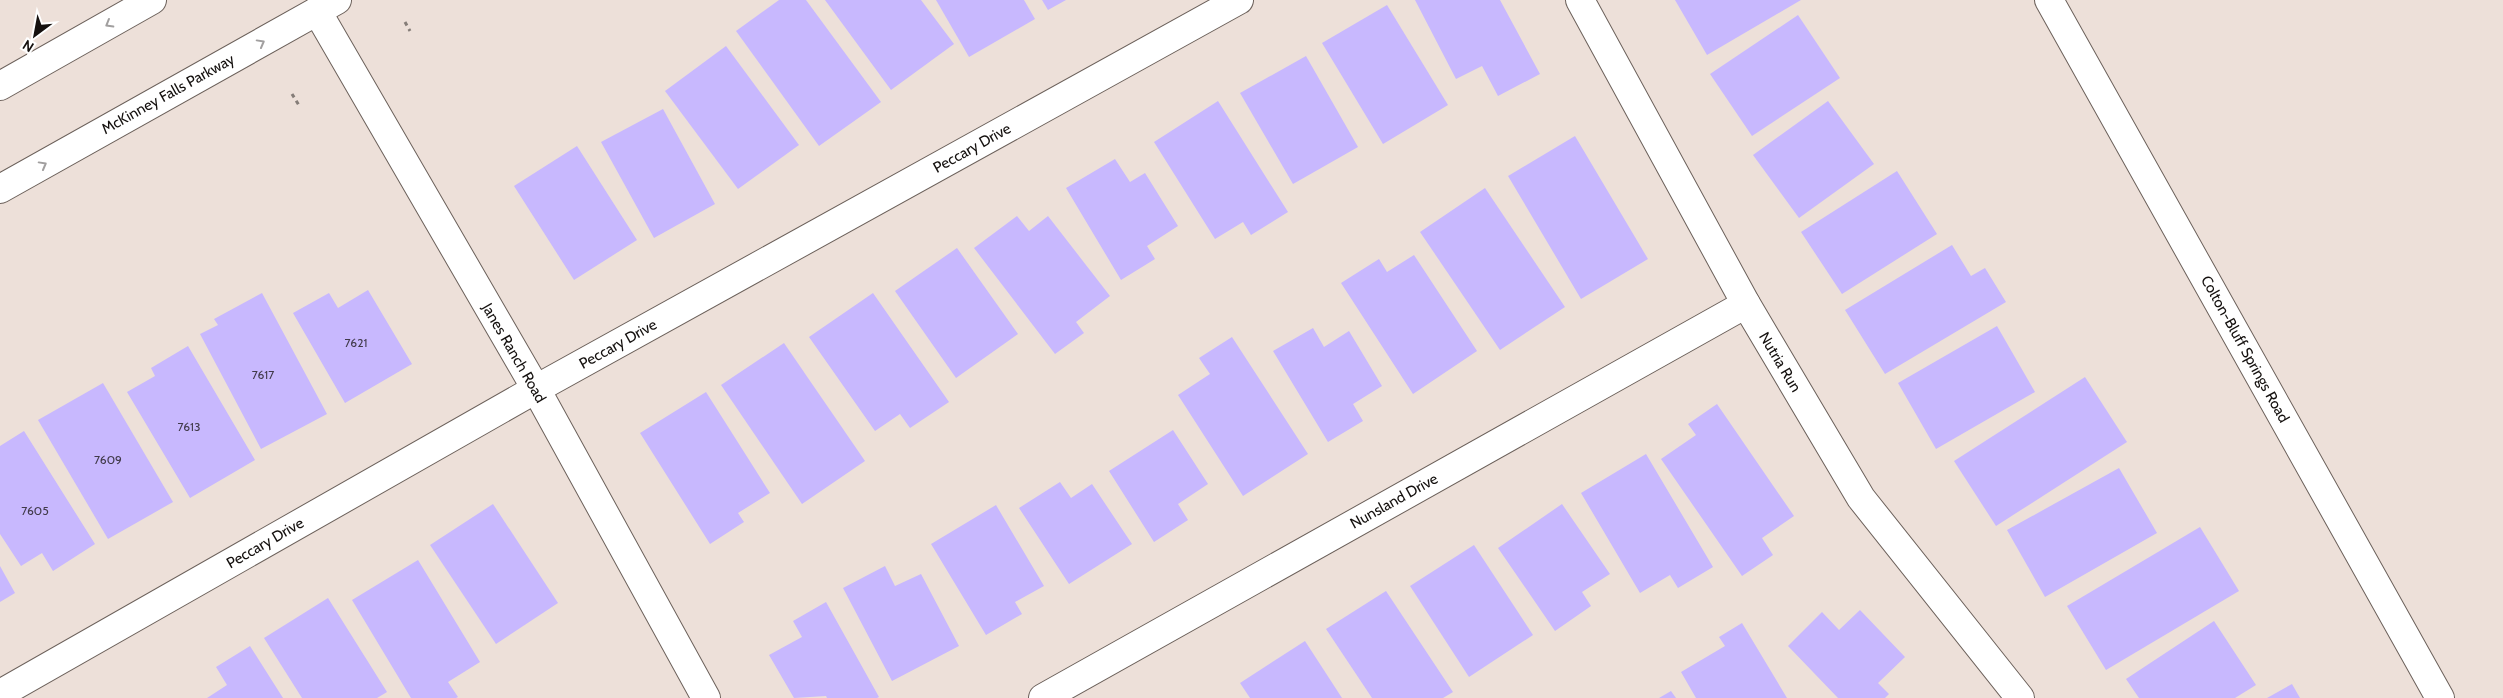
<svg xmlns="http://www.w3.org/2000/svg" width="2503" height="698" font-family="Cabin,sans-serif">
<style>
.building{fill:#c8b8fe}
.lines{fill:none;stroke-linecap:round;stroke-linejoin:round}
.street-casing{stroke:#6c615b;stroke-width:30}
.secondary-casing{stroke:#6c615b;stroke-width:30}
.path{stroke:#857d78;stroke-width:3;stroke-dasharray:4 4;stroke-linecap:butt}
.street{stroke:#fff;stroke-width:28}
.secondary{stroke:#fff;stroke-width:28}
.oneway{stroke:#a19f9f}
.labels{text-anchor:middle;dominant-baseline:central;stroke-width:5;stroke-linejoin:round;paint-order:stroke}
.number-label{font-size:12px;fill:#413a4a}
.street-label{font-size:15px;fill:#14100e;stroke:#fff}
</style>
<rect width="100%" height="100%" fill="#ede0d9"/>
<g class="building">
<path d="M 779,0 L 806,0 L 881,102 L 819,146 L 736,31 Z"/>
<path d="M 825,0 L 921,0 L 954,44 L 891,90 Z"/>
<path d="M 936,0 L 1024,0 L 1035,19 L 969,57 Z"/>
<path d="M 1042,0 L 1066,0 L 1048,10 Z"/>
<path d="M 1415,0 L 1500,0 L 1540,74 L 1498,96 L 1482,66 L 1456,79 Z"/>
<path d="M 1675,0 L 1801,0 L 1707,55 Z"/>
<path d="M 1387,5 L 1448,105 L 1383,144 L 1322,43 Z"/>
<path d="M 1798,15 L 1840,78 L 1752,136 L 1710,74 Z"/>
<path d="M 726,46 L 799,145 L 738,189 L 665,91 Z"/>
<path d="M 1306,56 L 1358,147 L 1293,184 L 1240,93 Z"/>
<path d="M 1218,101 L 1288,212 L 1251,235 L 1243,222 L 1215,239 L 1154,142 Z"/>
<path d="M 1828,101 L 1874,164 L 1799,218 L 1753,155 Z"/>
<path d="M 663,109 L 715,204 L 654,238 L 601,142 Z"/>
<path d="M 1575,136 L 1648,259 L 1581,299 L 1508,176 Z"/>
<path d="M 577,146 L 637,240 L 574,280 L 514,186 Z"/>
<path d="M 1115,159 L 1130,182 L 1145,173 L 1178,226 L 1147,246 L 1155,259 L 1121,280 L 1066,188 Z"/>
<path d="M 1897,171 L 1937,234 L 1842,294 L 1801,232 Z"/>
<path d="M 1485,188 L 1565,307 L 1500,350 L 1420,232 Z"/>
<path d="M 1017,216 L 1029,231 L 1048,216 L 1110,296 L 1076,322 L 1084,333 L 1055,354 L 974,248 Z"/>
<path d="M 1952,245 L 1971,276 L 1985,268 L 2006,302 L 1885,374 L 1845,310 Z"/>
<path d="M 957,248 L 1018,334 L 956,378 L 895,291 Z"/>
<path d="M 1414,255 L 1477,351 L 1413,394 L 1341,283 L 1379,259 L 1387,272 Z"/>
<path d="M 368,290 L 412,364 L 345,403 L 293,313 L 329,293 L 338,308 Z"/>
<path d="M 262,293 L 327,414 L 261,449 L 200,334 L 218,325 L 214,319 Z"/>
<path d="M 873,293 L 949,402 L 910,428 L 900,414 L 875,431 L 809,337 Z"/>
<path d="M 1997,326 L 2035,392 L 1936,449 L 1898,383 Z"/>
<path d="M 1313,328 L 1324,347 L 1349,331 L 1382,386 L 1353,404 L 1363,421 L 1328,442 L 1273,351 Z"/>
<path d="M 1232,337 L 1308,454 L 1243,496 L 1178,395 L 1210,374 L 1199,358 Z"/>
<path d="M 784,343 L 865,461 L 802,504 L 721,385 Z"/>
<path d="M 188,346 L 255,460 L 190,498 L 127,392 L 155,376 L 151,368 Z"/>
<path d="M 2085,377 L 2127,442 L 1996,526 L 1954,461 Z"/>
<path d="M 103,383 L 173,502 L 108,539 L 38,420 Z"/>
<path d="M 706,392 L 770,493 L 738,513 L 744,522 L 710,544 L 640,433 Z"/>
<path d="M 1717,404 L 1794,516 L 1762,538 L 1773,555 L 1742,576 L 1661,459 L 1696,435 L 1688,424 Z"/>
<path d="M 1173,430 L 1208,484 L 1178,504 L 1188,520 L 1154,542 L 1109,471 Z"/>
<path d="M 24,431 L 95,544 L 53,571 L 42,553 L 21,566 L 0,534 L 0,446 Z"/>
<path d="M 1646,454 L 1713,567 L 1678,588 L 1670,575 L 1640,593 L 1581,493 Z"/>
<path d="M 2119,468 L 2157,533 L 2045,597 L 2007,530 Z"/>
<path d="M 1060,482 L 1071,498 L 1092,484 L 1132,544 L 1069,584 L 1019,508 Z"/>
<path d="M 493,504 L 558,603 L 496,644 L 430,545 Z"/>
<path d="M 1562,504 L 1610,574 L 1582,592 L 1591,606 L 1555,631 L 1498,548 Z"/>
<path d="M 996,505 L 1044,586 L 1015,602 L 1022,614 L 986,635 L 931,544 Z"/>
<path d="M 2200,527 L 2239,591 L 2106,670 L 2067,606 Z"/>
<path d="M 1474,545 L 1533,635 L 1469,677 L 1410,586 Z"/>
<path d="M 418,560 L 480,662 L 448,682 L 458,697 L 456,698 L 411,698 L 352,600 Z"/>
<path d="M 0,566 L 15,593 L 0,602 Z"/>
<path d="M 885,566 L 895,586 L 921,574 L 959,646 L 892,681 L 843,588 Z"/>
<path d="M 1386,591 L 1453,692 L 1443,698 L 1372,698 L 1326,629 Z"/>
<path d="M 328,598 L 387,692 L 377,698 L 302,698 L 264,638 Z"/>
<path d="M 826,602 L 879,697 L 877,698 L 827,698 L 826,696 L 794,698 L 769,655 L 802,637 L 793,621 Z"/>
<path d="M 1860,610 L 1905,657 L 1878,683 L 1889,694 L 1885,698 L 1838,698 L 1788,646 L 1822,612 L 1839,630 Z"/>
<path d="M 2214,621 L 2256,685 L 2235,698 L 2139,698 L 2126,679 Z"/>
<path d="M 1742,623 L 1787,698 L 1696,698 L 1681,672 L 1725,646 L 1719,637 Z"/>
<path d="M 1305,641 L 1342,698 L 1250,698 L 1240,683 Z"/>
<path d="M 250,646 L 283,698 L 207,698 L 227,685 L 216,667 Z"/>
<path d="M 2292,684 L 2300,698 L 2267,698 Z"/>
<path d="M 1671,691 L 1676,698 L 1659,698 Z"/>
</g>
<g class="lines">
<defs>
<g id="street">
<path d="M 1580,0 L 1746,304 L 1861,498 L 2020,698"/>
<path d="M 317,11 L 536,389 L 706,698"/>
<path d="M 0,694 L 536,389 L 1239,0"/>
<path d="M 1043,698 L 1746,304"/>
</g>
<g id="secondary">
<path d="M 2049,0 L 2440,698"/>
<path d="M 0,86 L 152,0"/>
<path d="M 0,189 L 337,0"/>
</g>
</defs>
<use href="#street" class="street-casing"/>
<use href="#secondary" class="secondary-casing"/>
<g class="path">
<path d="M 405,22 L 410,31"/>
<path d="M 292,94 L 300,107"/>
</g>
<use href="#street" class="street"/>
<use href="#secondary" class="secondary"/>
</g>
<defs><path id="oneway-chevron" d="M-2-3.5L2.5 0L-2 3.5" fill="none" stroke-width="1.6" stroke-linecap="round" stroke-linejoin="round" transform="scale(1.25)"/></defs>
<g class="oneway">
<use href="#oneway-chevron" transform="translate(109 24) rotate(150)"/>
<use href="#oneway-chevron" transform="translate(261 43) rotate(-29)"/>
<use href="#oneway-chevron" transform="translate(43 165) rotate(-29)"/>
</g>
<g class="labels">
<g class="number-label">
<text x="356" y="342">7621</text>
<text x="263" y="374">7617</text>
<text x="189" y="426">7613</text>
<text x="108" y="459">7609</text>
<text x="35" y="510">7605</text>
</g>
<g class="street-label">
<text transform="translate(168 94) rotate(-29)">McKinney Falls Parkway</text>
<text transform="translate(972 148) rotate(-29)">Peccary Drive</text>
<text transform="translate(618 344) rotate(-29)">Peccary Drive</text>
<text transform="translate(2245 349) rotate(61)">Colton-Bluff Springs Road</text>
<text transform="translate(514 353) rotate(60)">Janes Ranch Road</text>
<text transform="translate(1780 362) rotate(59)">Nutria Run</text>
<text transform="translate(1394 501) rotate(-29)">Nunsland Drive</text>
<text transform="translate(265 543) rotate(-30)">Peccary Drive</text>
</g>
</g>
<g transform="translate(35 35) rotate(212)" stroke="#ffffff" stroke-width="4" paint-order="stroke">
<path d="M0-4L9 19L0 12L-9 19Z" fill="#14100e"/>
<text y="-8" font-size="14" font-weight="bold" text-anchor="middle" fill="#14100e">N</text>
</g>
</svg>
